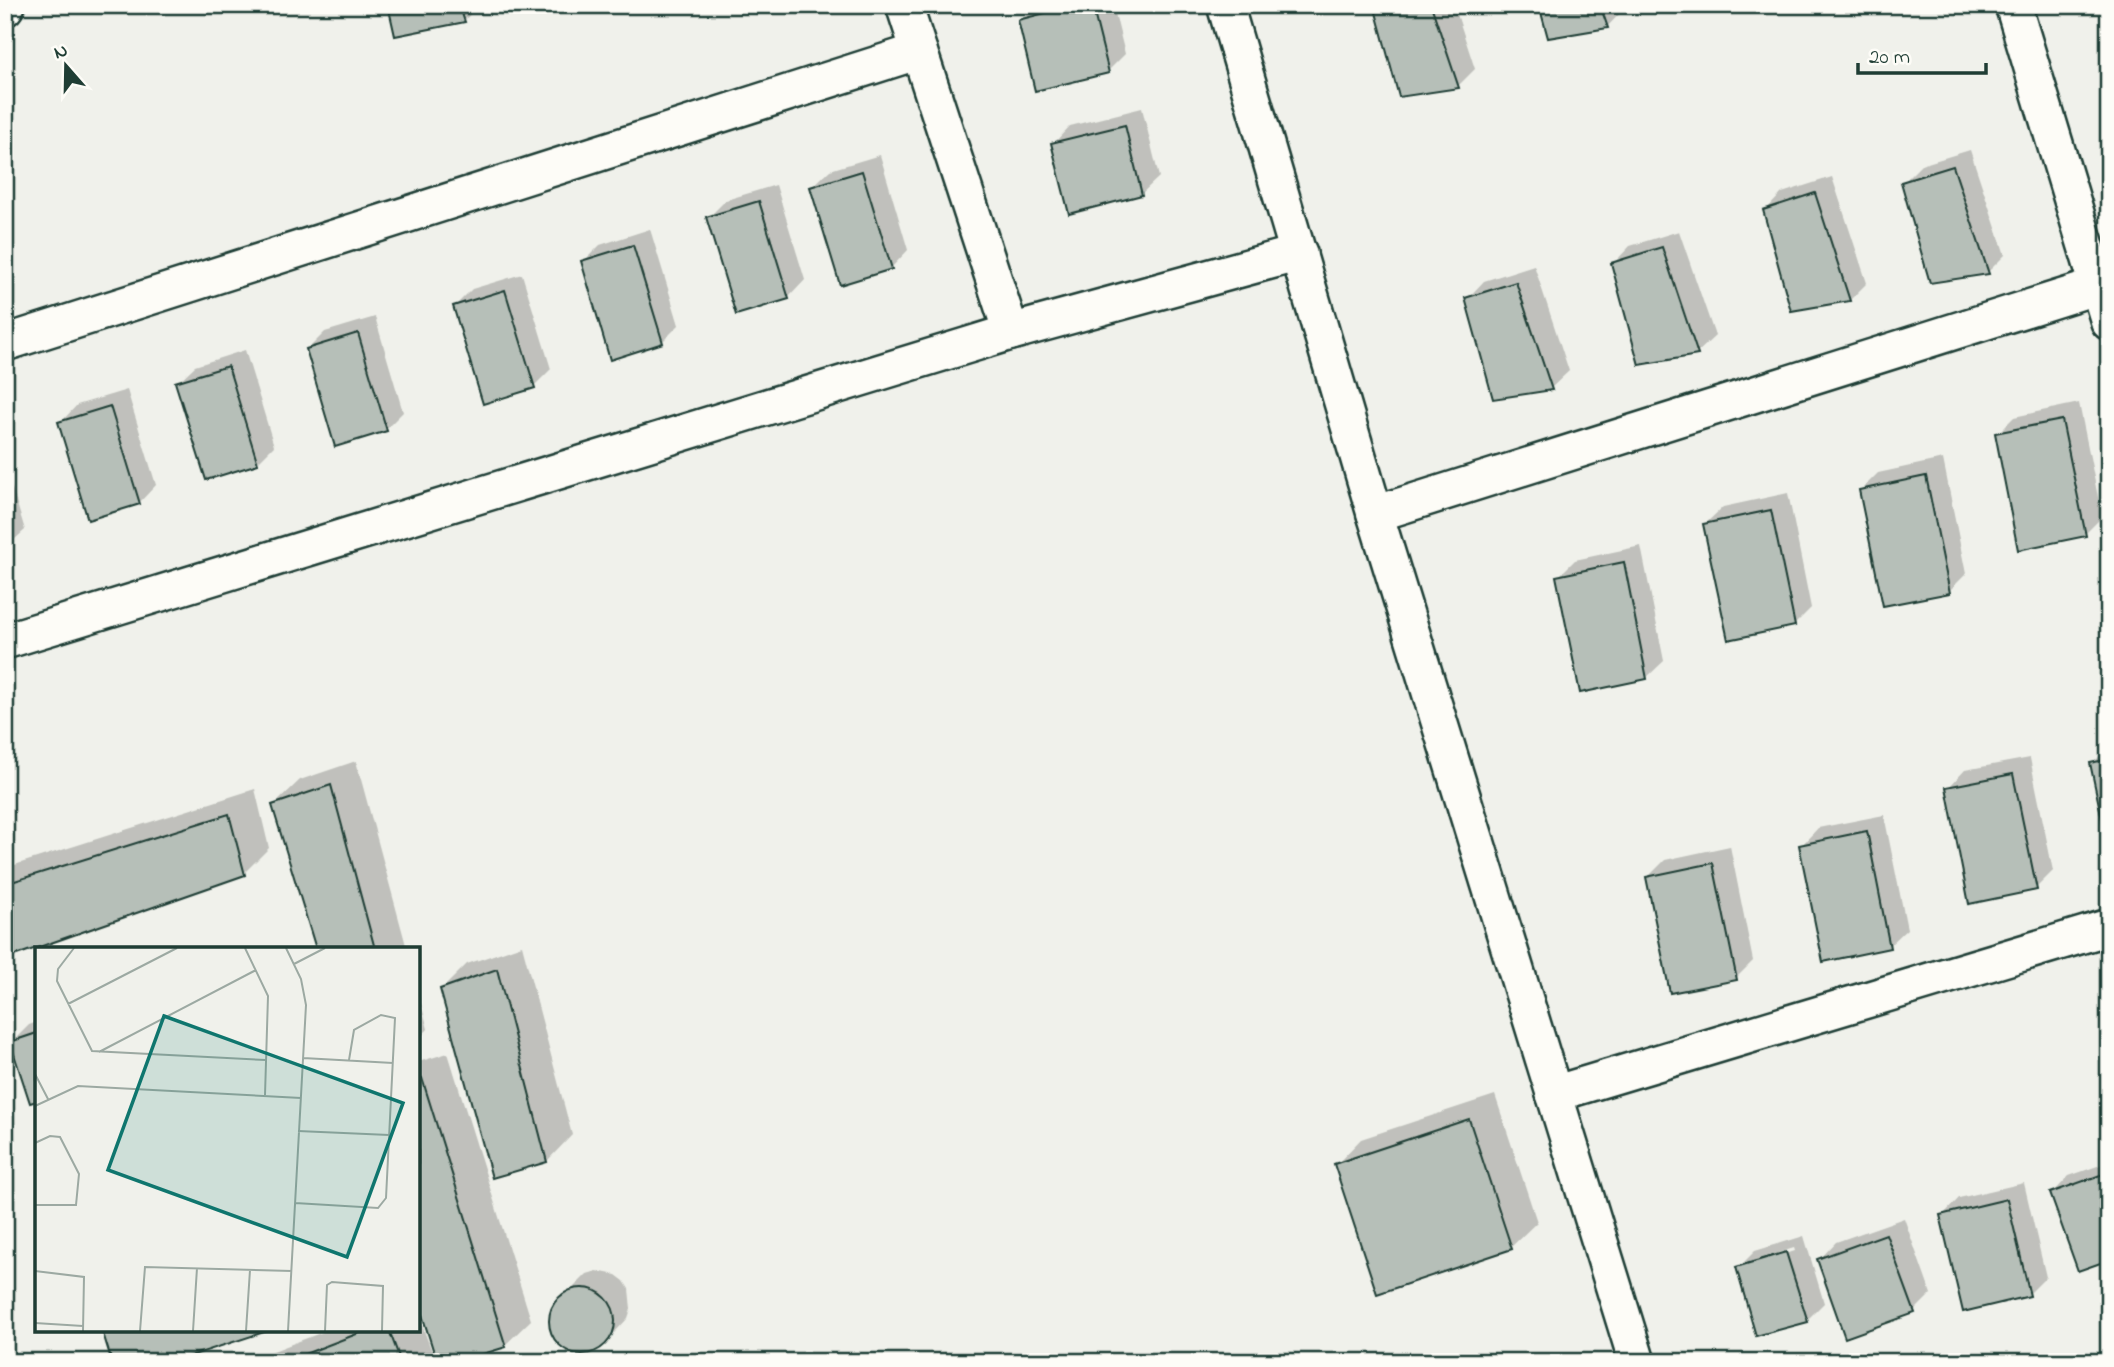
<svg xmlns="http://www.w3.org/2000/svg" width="2114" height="1367" font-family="'Indie Flower',sans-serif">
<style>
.shadow{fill:#0003;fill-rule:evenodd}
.building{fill:#b6bfb8;stroke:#1f3d34;stroke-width:2}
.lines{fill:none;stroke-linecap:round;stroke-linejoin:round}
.minor-casing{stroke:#1f3d34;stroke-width:40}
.minor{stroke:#fdfcf7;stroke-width:35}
.inset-road{fill:none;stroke:#9ca9a2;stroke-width:2}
.view{fill:#0f766e;fill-opacity:0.15;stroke:#0f766e;stroke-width:3.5}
.inset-edge{fill:none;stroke:#1f3d34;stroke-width:3.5}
</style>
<rect width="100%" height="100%" fill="#f0f1eb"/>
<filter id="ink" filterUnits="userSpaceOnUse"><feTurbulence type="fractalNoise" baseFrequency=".0143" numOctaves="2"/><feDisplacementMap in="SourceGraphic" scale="14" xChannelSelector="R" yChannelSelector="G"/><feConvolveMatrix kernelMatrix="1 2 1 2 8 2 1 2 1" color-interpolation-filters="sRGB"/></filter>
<g filter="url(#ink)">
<g class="shadow">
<path d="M 390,5 L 479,5 L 464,21 Z"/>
<path d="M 1035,5 L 1113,5 L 1125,54 L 1108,71 L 1020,20 Z"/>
<path d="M 1375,5 L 1454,5 L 1475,69 L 1458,86 Z"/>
<path d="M 1541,5 L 1623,5 L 1624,9 L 1607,27 Z"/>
<path d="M 1142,108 L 1159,177 L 1141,194 L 1053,144 L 1070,126 Z"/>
<path d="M 1970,150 L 2005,255 L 1988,272 L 1903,183 L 1921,165 Z"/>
<path d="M 880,155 L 908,250 L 891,268 L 812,187 L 830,170 Z"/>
<path d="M 1832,177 L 1867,283 L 1850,300 L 1765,211 L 1782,193 Z"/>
<path d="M 776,185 L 805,280 L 788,298 L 708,218 L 726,200 Z"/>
<path d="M 650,229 L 679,325 L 662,342 L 583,262 L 600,245 Z"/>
<path d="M 1679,231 L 1715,336 L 1697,353 L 1640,363 L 1613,264 L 1630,246 Z"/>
<path d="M 1534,265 L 1569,371 L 1551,388 L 1494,397 L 1467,299 L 1484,281 Z"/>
<path d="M 522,274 L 551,369 L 534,386 L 455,306 L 472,289 Z"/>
<path d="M 375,317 L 403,412 L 386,429 L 308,349 L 325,332 Z"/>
<path d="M 245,350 L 274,446 L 257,463 L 177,383 L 195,366 Z"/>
<path d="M 127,390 L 156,485 L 139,503 L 60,423 L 77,405 Z"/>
<path d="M 2079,403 L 2102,517 L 2085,534 L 1997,434 L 2014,417 Z"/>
<path d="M 1943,459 L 1966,574 L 1949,591 L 1861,490 L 1878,473 Z"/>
<path d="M 5,465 L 25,530 L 5,548 Z"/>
<path d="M 1788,493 L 1811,608 L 1794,625 L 1705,524 L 1723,507 Z"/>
<path d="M 1641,546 L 1664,661 L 1646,678 L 1558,577 L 1575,560 Z"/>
<path d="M 2109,747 L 2109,843 L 2092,764 Z"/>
<path d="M 2030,758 L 2053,871 L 2036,888 L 1948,788 L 1965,770 Z"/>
<path d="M 356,761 L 407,949 L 318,949 L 274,805 L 300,780 Z"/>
<path d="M 255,789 L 269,848 L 244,873 L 5,957 L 5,868 Z"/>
<path d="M 1884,815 L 1907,929 L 1889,946 L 1801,846 L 1818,828 Z"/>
<path d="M 1730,846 L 1753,961 L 1736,978 L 1648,877 L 1665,860 Z"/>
<path d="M 522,945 L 572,1135 L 547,1161 L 442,989 L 467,964 Z"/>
<path d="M 418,992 L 428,1029 L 418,1040 Z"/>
<path d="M 37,1022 L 37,1099 L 12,1042 L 29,1025 Z"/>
<path d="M 448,1053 L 531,1320 L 505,1345 L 418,1296 L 418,1062 Z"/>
<path d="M 1495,1095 L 1537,1222 L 1511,1247 L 1336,1165 L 1361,1139 Z"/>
<path d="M 2109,1162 L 2109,1258 L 2052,1194 L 2069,1176 Z"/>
<path d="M 2024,1183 L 2046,1277 L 2029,1294 L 1942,1216 L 1959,1198 Z"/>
<path d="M 1904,1218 L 1931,1294 L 1914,1311 L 1819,1260 L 1836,1242 Z"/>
<path d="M 1804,1236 L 1824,1303 L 1807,1320 L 1738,1268 L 1755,1251 ZM 1794,1248 L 1795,1251 L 1756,1263 L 1756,1260 Z"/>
<path d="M 597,1271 L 616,1275 L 624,1281 L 629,1289 L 631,1309 L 628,1318 L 603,1345 L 593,1350 L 583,1352 L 572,1351 L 563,1345 L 556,1337 L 552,1327 L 551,1316 L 555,1306 L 587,1274 Z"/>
<path d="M 418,1315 L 436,1362 L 245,1362 L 328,1330 L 418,1330 Z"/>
</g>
<g class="building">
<path d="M 388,5 L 459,5 L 465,22 L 395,36 Z"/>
<path d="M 1076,5 L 1092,5 L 1109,73 L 1035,91 L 1018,20 Z"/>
<path d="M 1374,5 L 1431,5 L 1459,88 L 1399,97 Z"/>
<path d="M 1539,5 L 1600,5 L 1608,28 L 1548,38 Z"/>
<path d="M 1125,125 L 1142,195 L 1069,214 L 1051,143 Z"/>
<path d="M 1953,166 L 1989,274 L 1930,283 L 1901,182 Z"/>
<path d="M 862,171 L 892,269 L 840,285 L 810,187 Z"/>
<path d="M 1815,193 L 1850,301 L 1791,311 L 1763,210 Z"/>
<path d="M 759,201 L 789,299 L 736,315 L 706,217 Z"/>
<path d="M 633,245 L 663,343 L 610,360 L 581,261 Z"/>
<path d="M 1662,247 L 1698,355 L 1639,365 L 1611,263 Z"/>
<path d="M 1516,282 L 1552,390 L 1493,399 L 1465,298 Z"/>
<path d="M 505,290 L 535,388 L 483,404 L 453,306 Z"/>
<path d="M 358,333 L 387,431 L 335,447 L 306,349 Z"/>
<path d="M 228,366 L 258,464 L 206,480 L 175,382 Z"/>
<path d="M 110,406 L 140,504 L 88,520 L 58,422 Z"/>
<path d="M 2062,420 L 2086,536 L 2018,550 L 1995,433 Z"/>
<path d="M 1926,476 L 1950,593 L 1883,606 L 1859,490 Z"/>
<path d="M 1771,510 L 1795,626 L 1728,640 L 1703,524 Z"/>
<path d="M 1624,562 L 1647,679 L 1580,693 L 1556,576 Z"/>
<path d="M 2109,759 L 2109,852 L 2090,763 Z"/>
<path d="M 2013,774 L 2037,890 L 1969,904 L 1946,787 Z"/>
<path d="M 331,785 L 375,949 L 316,949 L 272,805 Z"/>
<path d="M 229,814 L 245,875 L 5,959 L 5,884 Z"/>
<path d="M 1867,831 L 1890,948 L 1823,962 L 1799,845 Z"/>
<path d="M 1713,863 L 1737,980 L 1670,993 L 1646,877 Z"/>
<path d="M 497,969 L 547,1162 L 492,1178 L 440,989 Z"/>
<path d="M 37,1033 L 37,1101 L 30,1103 L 10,1042 Z"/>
<path d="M 422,1078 L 506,1347 L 457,1362 L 437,1362 L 418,1302 L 418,1079 Z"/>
<path d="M 1469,1119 L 1512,1249 L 1377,1294 L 1334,1164 Z"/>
<path d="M 2106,1173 L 2109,1180 L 2109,1260 L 2078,1271 L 2050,1193 Z"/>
<path d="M 2007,1199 L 2030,1296 L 1963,1312 L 1940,1215 Z"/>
<path d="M 1886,1234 L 1915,1313 L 1845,1338 L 1817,1259 Z"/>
<path d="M 1786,1252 L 1808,1322 L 1756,1336 L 1736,1267 Z"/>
<circle cx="582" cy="1321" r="33"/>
<path d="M 102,1330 L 270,1330 L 172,1362 L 112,1362 Z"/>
<path d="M 367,1330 L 389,1330 L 401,1362 L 284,1362 Z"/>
</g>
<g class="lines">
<defs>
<g id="minor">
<path d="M 904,5 L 1011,332"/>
<path d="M 1225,5 L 1375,514 L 1637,1362"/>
<path d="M 2013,5 L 2109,322"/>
<path d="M 5,8 L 7,5"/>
<path d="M 5,343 L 919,51"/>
<path d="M 1375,514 L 2098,286"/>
<path d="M 5,641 L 1011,332 L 1299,253"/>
<path d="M 1554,1094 L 2109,927"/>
</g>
</defs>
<use href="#minor" class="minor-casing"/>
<use href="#minor" class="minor"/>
</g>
</g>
<g transform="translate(35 947)">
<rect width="385" height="385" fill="#f0f1eb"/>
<path class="inset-road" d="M 39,1 L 23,22 L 22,34 L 57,104 L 231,113M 210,1 L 233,49 L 230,148M 251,1 L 266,32 L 271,58 L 253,384M 259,17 L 290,1M 33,57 L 142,1M 64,105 L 221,23M 268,111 L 358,116M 0,127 L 13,152M 0,159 L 43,139 L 266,151M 263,184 L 354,188M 0,196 L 15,189 L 25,190 L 44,227 L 41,258 L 0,258M 260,256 L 343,261 L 351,251 L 360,71 L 346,68 L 319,83 L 314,113M 0,324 L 49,330 L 48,384M 0,376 L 48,379M 105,384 L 110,320 L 257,324M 158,384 L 162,321M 211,384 L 215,323M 290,384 L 292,338 L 297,335 L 348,339 L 347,384"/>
<path class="view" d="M 129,69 L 368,156 L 312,310 L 73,223 Z"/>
<rect width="385" height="385" class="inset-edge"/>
</g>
<rect width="2114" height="1367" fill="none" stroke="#fdfcf7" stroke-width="28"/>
<rect x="14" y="14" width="2086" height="1339" fill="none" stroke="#1f3d34" stroke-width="2.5" filter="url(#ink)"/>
<g transform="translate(66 66) rotate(340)" stroke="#fdfcf7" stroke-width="5" paint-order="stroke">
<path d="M0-5L12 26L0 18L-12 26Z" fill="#1f3d34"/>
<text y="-10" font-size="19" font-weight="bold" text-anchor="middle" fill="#1f3d34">N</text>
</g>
<path d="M1858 63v10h128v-10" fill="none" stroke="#1f3d34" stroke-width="3.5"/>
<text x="1869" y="63" font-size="21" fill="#1f3d34" stroke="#fdfcf7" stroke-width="5" paint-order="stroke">20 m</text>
</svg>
